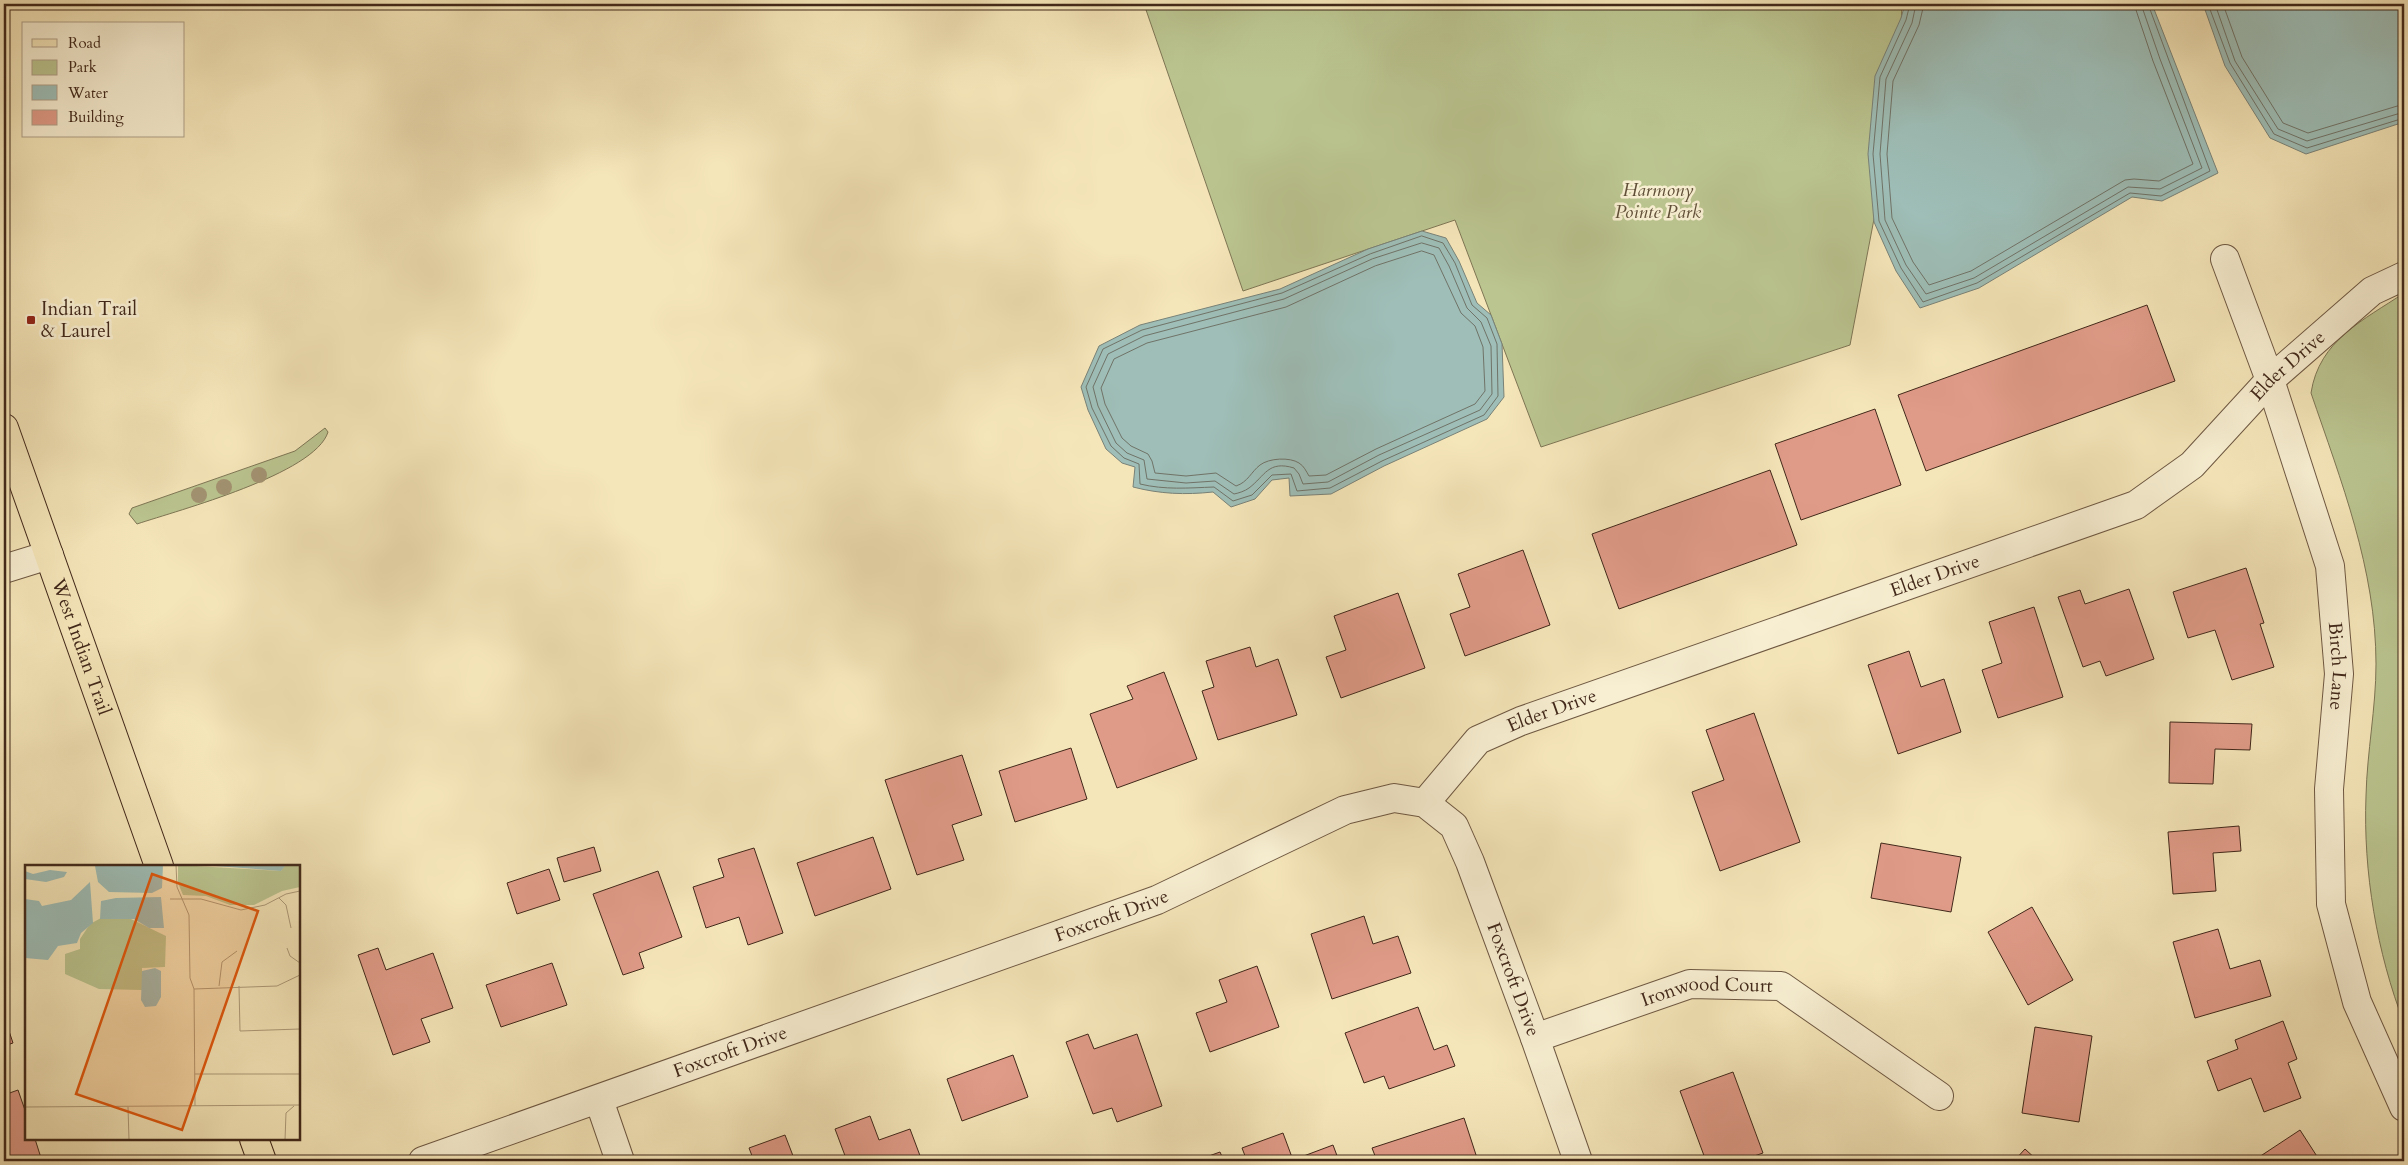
<svg xmlns="http://www.w3.org/2000/svg" width="2408" height="1165" font-family="Cardo,serif">
<style>
.green{fill:#bbc590;stroke:#7e7655}
.water{fill:#9ebeb7;stroke:#798278}
.lines{fill:none;stroke-linecap:round;stroke-linejoin:round}
.shore{stroke:#707368;stroke-width:1}
.building{fill:#e09b88;stroke:#41281a}
.minor-casing{stroke:#6e5842;stroke-width:30}
.major-casing{stroke:#41281a;stroke-width:30}
.minor{stroke:#f8efd2;stroke-width:28}
.major{stroke:#f5e6b9;stroke-width:28}
.tree{fill:#a39372}
.poi-dot{fill:#8f2418;stroke:#f8efd2;stroke-width:2}
.labels{text-anchor:middle;dominant-baseline:central;stroke-width:5;stroke-linejoin:round;paint-order:stroke}
.park-label{font-size:19px;font-style:italic;fill:#604f38;stroke:#f8efd2}
.poi-label{font-size:19px;fill:#41281a;stroke:#f8efd2;text-anchor:start}
.street-label{font-size:19px;fill:#41281a;stroke:#f8efd2}
.inset-road{fill:none;stroke:#ad9a79;stroke-width:1}
.view{fill:#e0570d;fill-opacity:0.15;stroke:#e0570d;stroke-width:2.5}
.inset-edge{fill:none;stroke:#41281a;stroke-width:2.5}
</style>
<rect width="100%" height="100%" fill="#f5e6b9"/>
<filter id="stains"><feTurbulence type="fractalNoise" baseFrequency=".004" numOctaves="4"/><feColorMatrix values="0 0 0 0 .2 0 0 0 0 .09 0 0 0 0 .02 0 0 0 .5 -.17"/></filter>
<radialGradient id="worn" r=".72"><stop offset=".6" stop-color="#630" stop-opacity="0"/><stop offset="1" stop-color="#630" stop-opacity=".3"/></radialGradient>
<g class="green">
<path d="M 1144,4 L 1902,4 L 1898,93 L 1850,345 L 1541,447 L 1455,220 L 1243,291 Z"/>
<path d="M 2404,293 L 2404,1023 C 2377,953 2363,872 2366,796 C 2367,752 2376,708 2376,664 C 2376,569 2341,481 2311,393 C 2319,340 2364,320 2404,293 Z"/>
<path d="M 325,428 L 328,432 C 315,474 179,510 137,524 L 129,514 L 132,508 L 295,451 Z"/>
</g>
<g class="water">
<path d="M 1905,4 L 2152,4 L 2218,173 L 2162,201 L 2132,197 L 1979,288 L 1920,308 L 1896,271 L 1874,222 L 1868,154 L 1875,76 L 1901,18 Z"/>
<path d="M 2203,4 L 2404,4 L 2404,122 L 2306,154 L 2270,138 L 2225,66 Z"/>
<path d="M 1422,231 L 1446,238 L 1459,261 L 1477,303 L 1491,315 L 1502,344 L 1504,397 L 1487,419 L 1384,466 L 1331,494 L 1290,496 L 1289,478 L 1272,480 L 1255,499 L 1231,507 L 1213,492 C 1185,495 1160,494 1133,487 L 1135,467 L 1122,463 L 1106,449 L 1088,410 L 1081,387 L 1099,346 L 1140,325 L 1280,289 L 1368,249 Z"/>
</g>
<g class="lines">
<g class="shore">
<path d="M 1910,4 L 1906,20 L 1880,77 L 1873,154 L 1879,221 L 1901,268 L 1923,302 L 1977,283 L 2130,193 L 2161,196 L 2210,171 L 2148,4"/>
<path d="M 1916,4 L 1912,23 L 1886,79 L 1880,154 L 1885,220 L 1906,265 L 1926,294 L 1974,278 L 2128,187 L 2160,189 L 2202,168 L 2160,59 L 2141,4"/>
<path d="M 1924,4 L 1919,25 L 1893,81 L 1887,154 L 1892,218 L 1913,262 L 1929,285 L 1971,271 L 2125,180 L 2134,179 L 2159,181 L 2193,164 L 2153,61 L 2134,4"/>
<path d="M 2208,4 L 2230,63 L 2274,134 L 2307,148 L 2404,118"/>
<path d="M 2215,4 L 2235,61 L 2278,129 L 2307,141 L 2404,112"/>
<path d="M 2223,4 L 2242,57 L 2283,123 L 2308,133 L 2404,104"/>
<path d="M 1422,236 L 1443,243 L 1455,263 L 1472,305 L 1487,318 L 1497,344 L 1498,396 L 1484,415 L 1382,461 L 1330,488 L 1297,491 L 1291,474 L 1272,475 L 1252,495 L 1233,501 L 1214,487 C 1188,488 1165,490 1140,484 L 1139,464 L 1124,458 L 1111,446 L 1092,408 L 1086,387 L 1103,349 L 1142,330 L 1282,293 L 1370,254 Z"/>
<path d="M 1422,243 L 1439,248 L 1449,266 L 1467,308 L 1481,322 L 1491,346 L 1492,394 L 1480,410 L 1379,455 L 1328,482 L 1303,484 L 1299,474 L 1294,468 C 1268,460 1265,476 1249,488 C 1245,491 1239,493 1234,494 L 1215,481 L 1186,483 L 1147,479 L 1144,460 L 1127,453 L 1116,443 L 1098,406 L 1093,387 L 1108,354 L 1144,336 L 1284,299 L 1372,259 Z"/>
<path d="M 1422,251 L 1434,255 L 1461,313 L 1475,326 L 1483,347 L 1485,391 L 1475,404 L 1376,449 L 1326,475 L 1309,476 C 1306,471 1304,466 1299,463 C 1290,457 1269,458 1260,465 C 1251,472 1248,482 1236,486 L 1216,473 L 1186,476 L 1155,473 L 1152,461 L 1148,454 L 1131,446 L 1122,438 L 1105,404 L 1101,388 L 1114,359 L 1147,343 L 1286,307 L 1375,266 Z"/>
</g>
</g>
<g class="building">
<path d="M 2147,305 L 2175,381 L 1926,471 L 1898,395 Z"/>
<path d="M 1875,409 L 1901,485 L 1801,520 L 1775,444 Z"/>
<path d="M 1770,470 L 1797,545 L 1619,609 L 1592,534 Z"/>
<path d="M 1523,550 L 1550,625 L 1465,656 L 1450,614 L 1470,607 L 1458,574 Z"/>
<path d="M 2246,568 L 2264,623 L 2260,624 L 2274,667 L 2232,680 L 2215,630 L 2188,638 L 2173,592 Z"/>
<path d="M 2129,589 L 2154,659 L 2106,676 L 2100,661 L 2083,667 L 2058,597 L 2080,590 L 2085,604 Z"/>
<path d="M 1398,593 L 1425,668 L 1341,698 L 1326,657 L 1346,650 L 1334,616 Z"/>
<path d="M 2034,607 L 2063,697 L 1998,718 L 1982,670 L 2002,663 L 1989,622 Z"/>
<path d="M 1250,647 L 1256,667 L 1278,659 L 1297,715 L 1218,740 L 1202,691 L 1214,687 L 1206,661 Z"/>
<path d="M 1909,651 L 1921,687 L 1944,679 L 1961,732 L 1898,754 L 1868,665 Z"/>
<path d="M 1164,672 L 1197,759 L 1117,788 L 1090,714 L 1133,699 L 1127,686 Z"/>
<path d="M 1754,713 L 1800,842 L 1720,871 L 1692,792 L 1724,780 L 1706,730 Z"/>
<path d="M 2170,722 L 2252,724 L 2250,750 L 2215,749 L 2213,784 L 2169,783 Z"/>
<path d="M 1071,748 L 1087,799 L 1015,822 L 999,771 Z"/>
<path d="M 962,755 L 982,815 L 952,825 L 964,860 L 917,875 L 885,780 Z"/>
<path d="M 2239,826 L 2241,851 L 2213,853 L 2216,891 L 2173,894 L 2168,832 Z"/>
<path d="M 873,837 L 891,889 L 815,916 L 797,863 Z"/>
<path d="M 1881,843 L 1961,857 L 1951,912 L 1871,898 Z"/>
<path d="M 594,847 L 601,871 L 564,882 L 557,858 Z"/>
<path d="M 754,848 L 783,933 L 748,945 L 739,917 L 706,928 L 693,887 L 724,877 L 718,859 Z"/>
<path d="M 549,869 L 560,900 L 517,914 L 507,883 Z"/>
<path d="M 658,871 L 682,937 L 639,953 L 644,968 L 623,975 L 593,894 Z"/>
<path d="M 2032,907 L 2073,980 L 2028,1005 L 1988,932 Z"/>
<path d="M 1364,916 L 1373,944 L 1398,936 L 1411,973 L 1332,999 L 1311,934 Z"/>
<path d="M 2218,929 L 2230,969 L 2260,960 L 2271,996 L 2195,1018 L 2173,942 Z"/>
<path d="M 378,948 L 386,970 L 433,953 L 453,1008 L 421,1019 L 430,1042 L 393,1055 L 358,955 Z"/>
<path d="M 552,963 L 567,1005 L 501,1027 L 486,985 Z"/>
<path d="M 1257,966 L 1279,1027 L 1210,1052 L 1196,1013 L 1227,1002 L 1219,980 Z"/>
<path d="M 1418,1007 L 1434,1050 L 1447,1045 L 1455,1066 L 1389,1089 L 1384,1076 L 1364,1083 L 1345,1033 Z"/>
<path d="M 4,1016 L 13,1043 L 4,1046 Z"/>
<path d="M 2283,1021 L 2297,1059 L 2288,1063 L 2301,1098 L 2264,1112 L 2251,1078 L 2218,1091 L 2207,1061 L 2238,1049 L 2235,1040 Z"/>
<path d="M 2035,1027 L 2092,1036 L 2079,1122 L 2022,1113 Z"/>
<path d="M 1088,1034 L 1094,1049 L 1137,1034 L 1162,1106 L 1117,1122 L 1112,1108 L 1093,1114 L 1066,1042 Z"/>
<path d="M 1013,1055 L 1028,1097 L 962,1121 L 947,1079 Z"/>
<path d="M 1733,1072 L 1763,1153 L 1740,1161 L 1706,1161 L 1680,1091 Z"/>
<path d="M 18,1090 L 26,1113 L 26,1139 L 35,1139 L 42,1161 L 4,1161 L 4,1095 Z"/>
<path d="M 870,1116 L 879,1140 L 910,1129 L 922,1161 L 847,1161 L 835,1129 Z"/>
<path d="M 1464,1118 L 1478,1161 L 1377,1161 L 1372,1148 Z"/>
<path d="M 2300,1130 L 2320,1161 L 2253,1161 Z"/>
<path d="M 1283,1133 L 1293,1160 L 1333,1145 L 1339,1161 L 1247,1161 L 1242,1148 Z"/>
<path d="M 785,1135 L 795,1161 L 754,1161 L 749,1148 Z"/>
<path d="M 2025,1149 L 2038,1161 L 2014,1161 Z"/>
<path d="M 1220,1152 L 1224,1161 L 1195,1161 Z"/>
</g>
<g class="lines">
<defs>
<g id="minor">
<path id="s1" d="M 2225,259 L 2270,380 L 2330,566 L 2339,674 L 2329,789 L 2331,904 L 2357,1002 L 2404,1107"/>
<path d="M 4,569 L 49,555"/>
<path id="s2" d="M 1425,803 L 1478,740 L 1521,721 L 2136,505 L 2192,465 L 2270,380 L 2372,291 L 2404,276"/>
<path id="s3" d="M 1535,1038 L 1690,984 L 1781,986 L 1939,1096"/>
<path d="M 599,1100 L 620,1161"/>
<path id="s4" d="M 423,1161 L 1157,900 L 1345,810 L 1394,798 L 1425,803 L 1454,826 L 1470,862 L 1535,1038 L 1578,1161"/>
</g>
<g id="major">
<path id="s5" d="M 4,428 L 159,866"/>
<path d="M 254,1139 L 262,1161"/>
</g>
</defs>
<use href="#minor" class="minor-casing"/>
<use href="#major" class="major-casing"/>
<use href="#minor" class="minor"/>
<use href="#major" class="major"/>
</g>
<g class="tree">
<circle cx="259" cy="475" r="8"/>
<circle cx="224" cy="487" r="8"/>
<circle cx="199" cy="495" r="8"/>
</g>
<rect class="poi-dot" x="26" y="315" width="10" height="10" rx="2.5"/>
<g class="labels">
<g class="park-label">
<text x="1658" y="190">Harmony<tspan x="1658" dy="22">Pointe Park</tspan></text>
</g>
<g class="poi-label">
<text x="41" y="309">Indian Trail<tspan x="41" dy="22">&amp; Laurel</tspan></text>
</g>
<g class="street-label">
<text stroke="none"><textPath href="#s2" startOffset="988">Elder Drive</textPath></text>
<text stroke="none"><textPath href="#s2" startOffset="568">Elder Drive</textPath></text>
<text stroke="none"><textPath href="#s5" startOffset="232">West Indian Trail</textPath></text>
<text stroke="none"><textPath href="#s1" startOffset="425">Birch Lane</textPath></text>
<text stroke="none"><textPath href="#s2" startOffset="162">Elder Drive</textPath></text>
<text stroke="none"><textPath href="#s4" startOffset="731">Foxcroft Drive</textPath></text>
<text stroke="none"><textPath href="#s4" startOffset="1271">Foxcroft Drive</textPath></text>
<text stroke="none"><textPath href="#s3" startOffset="180">Ironwood Court</textPath></text>
<text stroke="none"><textPath href="#s4" startOffset="326">Foxcroft Drive</textPath></text>
</g>
</g>
<g transform="translate(25 865)">
<rect width="275" height="275" fill="#f5e6b9"/>
<path d="M 153,0 L 256,6 L 260,0 L 275,0 L 275,22 L 257,26 L 229,40 L 205,40 L 181,31 L 158,30 L 153,18 ZM 76,53 L 106,54 L 141,71 L 140,102 L 117,103 L 117,125 L 74,124 L 40,109 L 40,89 L 55,84 L 55,74 L 65,59 Z" fill="#bbc590"/>
<path d="M 138,0 L 137,23 L 127,28 L 84,27 L 73,17 L 70,1 ZM 177,0 L 260,0 L 260,1 L 256,6 ZM 25,5 L 42,7 L 39,12 L 21,17 L 0,14 L 0,6 L 8,9 ZM 65,17 L 68,58 L 56,68 L 52,78 L 33,81 L 23,95 L 0,93 L 0,34 L 14,36 L 17,41 L 46,35 ZM 136,32 L 139,63 L 124,63 L 109,54 L 75,54 L 76,36 L 91,33 ZM 130,103 L 136,106 L 136,132 L 131,141 L 120,142 L 116,135 L 117,106 Z" fill="#9ebeb7"/>
<path class="inset-road" d="M 151,0 L 152,22 L 164,50 L 165,113 L 169,124M 254,33 L 261,40 L 266,63M 145,34 L 176,34 L 216,45 L 240,40 L 261,29 L 275,26M 262,83 L 265,91 L 275,98M 194,121 L 197,97 L 212,86M 214,121 L 215,166 L 275,164M 170,209 L 275,209M 170,241 L 169,124 L 252,121 L 275,110M 0,242 L 275,240M 103,242 L 104,275M 260,275 L 261,248 L 269,241"/>
<path class="view" d="M 127,9 L 233,46 L 157,265 L 51,229 Z"/>
<rect width="275" height="275" class="inset-edge"/>
</g>
<rect width="2408" height="1165" fill="none" stroke="#f5e6b9" stroke-width="20"/>
<rect x="5" y="5" width="2398" height="1155" fill="none" stroke="#41281a" stroke-width="2.5"/>
<rect x="10" y="10" width="2388" height="1145" fill="none" stroke="#41281a"/>
<rect x="22" y="22" width="162" height="115" fill="#f8efd2" stroke="#af9f88"/>
<rect x="32" y="39" width="25" height="8" fill="#f5e6b9" stroke="#af9f88"/>
<text x="68" y="48" font-size="15" fill="#41281a">Road</text>
<rect x="32" y="60" width="25" height="15" fill="#bbc590" stroke="#af9f88"/>
<text x="68" y="72" font-size="15" fill="#41281a">Park</text>
<rect x="32" y="85" width="25" height="15" fill="#9ebeb7" stroke="#af9f88"/>
<text x="68" y="98" font-size="15" fill="#41281a">Water</text>
<rect x="32" y="110" width="25" height="15" fill="#e09b88" stroke="#af9f88"/>
<text x="68" y="122" font-size="15" fill="#41281a">Building</text>
<rect width="100%" height="100%" filter="url(#stains)"/>
<rect width="100%" height="100%" fill="url(#worn)"/>
</svg>
